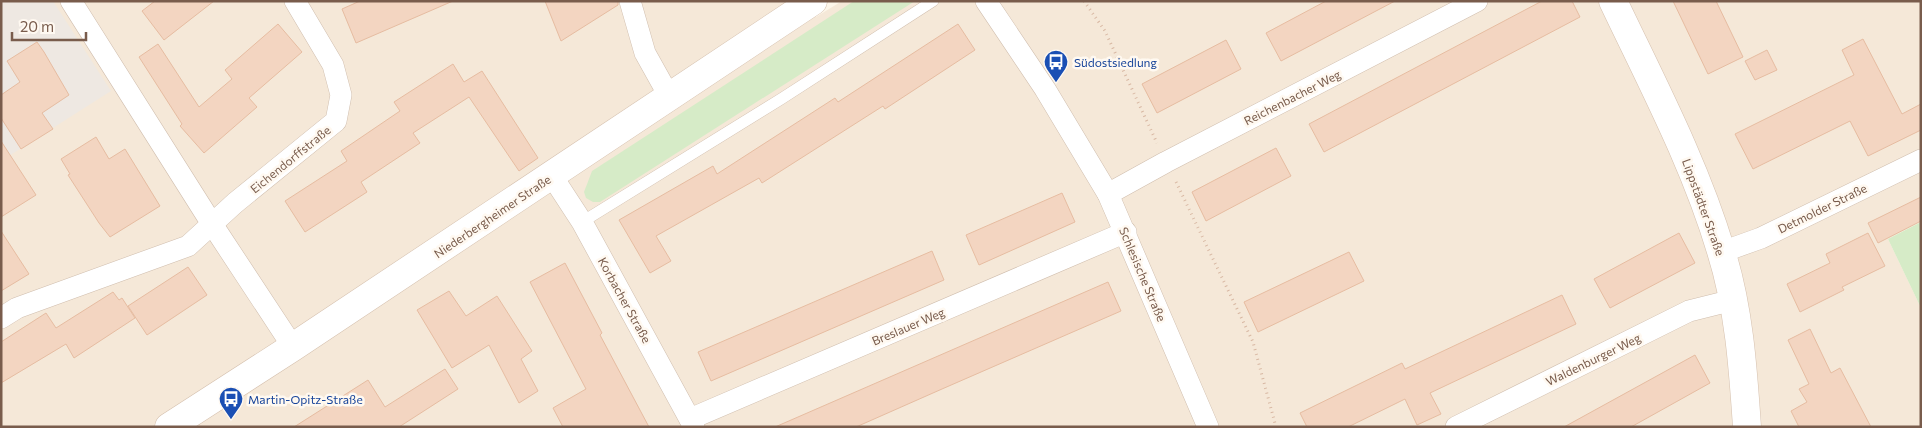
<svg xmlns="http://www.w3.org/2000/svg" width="1922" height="428" font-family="Commissioner,sans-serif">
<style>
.residential{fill:#f5e8d8}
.industrial{fill:#eee8e2}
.green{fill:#d6ebc7}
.building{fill:#f3d5c1;stroke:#e6bca1}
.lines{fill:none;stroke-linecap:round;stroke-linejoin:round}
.service-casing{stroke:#d0beae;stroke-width:12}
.minor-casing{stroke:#d0beae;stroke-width:22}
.secondary-casing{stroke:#d5c0ae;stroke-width:29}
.path{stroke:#d8b8a3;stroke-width:3;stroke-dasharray:1 4;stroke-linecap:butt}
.service{stroke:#fff;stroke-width:11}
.minor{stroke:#fff;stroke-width:21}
.secondary{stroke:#fff;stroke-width:28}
.labels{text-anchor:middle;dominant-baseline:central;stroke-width:5;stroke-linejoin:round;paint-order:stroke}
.transit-label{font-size:12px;fill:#164399;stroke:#fff9f1;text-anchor:start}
.street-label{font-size:12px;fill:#795c4c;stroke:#fff9f1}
</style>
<rect width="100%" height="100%" fill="#fdf6ea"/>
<path class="residential" d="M 53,1 L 806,1 L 816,17 L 842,1 L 1921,1 L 1921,222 L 1888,239 L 1921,308 L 1921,427 L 1,427 L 1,161 Z"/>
<path class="industrial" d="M 1,1 L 53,1 L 111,91 L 1,161 Z"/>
<g class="green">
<path d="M 854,1 L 915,1 L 600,202 L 593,202 L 586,198 L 584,192 L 592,171 Z"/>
<path d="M 1921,222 L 1921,308 L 1888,239 Z"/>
</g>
<g class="building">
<path d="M 155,1 L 214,1 L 164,40 L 142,11 Z"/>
<path d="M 360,1 L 453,1 L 356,43 L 342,9 Z"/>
<path d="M 545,1 L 618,1 L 618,5 L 561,41 Z"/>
<path d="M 1326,1 L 1395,1 L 1281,61 L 1266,33 Z"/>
<path d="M 1542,1 L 1572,1 L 1580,17 L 1324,152 L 1309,124 Z"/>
<path d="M 1673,1 L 1716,1 L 1743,57 L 1708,74 Z"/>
<path d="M 278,24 L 302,52 L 249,98 L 257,107 L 204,153 L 180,126 L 182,124 L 139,57 L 158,44 L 199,107 L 232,79 L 225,70 Z"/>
<path d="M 958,24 L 975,50 L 885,109 L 883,106 L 762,183 L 759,178 L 656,236 L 671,261 L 650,273 L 619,220 L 713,166 L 717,174 L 835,98 L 838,102 Z"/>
<path d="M 1863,39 L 1902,114 L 1921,104 L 1921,130 L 1868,156 L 1850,121 L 1753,169 L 1735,134 L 1854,75 L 1842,50 Z"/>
<path d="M 1226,40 L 1241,69 L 1157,113 L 1142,84 Z"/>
<path d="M 37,42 L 44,52 L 69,95 L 42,113 L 53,129 L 21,149 L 1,118 L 1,95 L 20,82 L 7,61 Z"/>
<path d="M 1767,50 L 1777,70 L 1755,80 L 1745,61 Z"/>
<path d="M 453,64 L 464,82 L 482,71 L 538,158 L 519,171 L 469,97 L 413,133 L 420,143 L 361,182 L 367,192 L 305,232 L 285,201 L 347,161 L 341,151 L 400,111 L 394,102 Z"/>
<path d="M 96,137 L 109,159 L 125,149 L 160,206 L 110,237 L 99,223 L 68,175 L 70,174 L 61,159 Z"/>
<path d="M 1,141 L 36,195 L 1,217 Z"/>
<path d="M 1276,148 L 1291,176 L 1206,221 L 1192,192 Z"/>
<path d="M 1062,193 L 1075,222 L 979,265 L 966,235 Z"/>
<path d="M 1921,197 L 1921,221 L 1878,243 L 1868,223 Z"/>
<path d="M 1,231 L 29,274 L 1,291 Z"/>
<path d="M 1679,233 L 1695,263 L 1610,308 L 1594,279 Z"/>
<path d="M 1868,233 L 1885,266 L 1842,287 L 1844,290 L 1800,312 L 1787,284 L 1830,263 L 1826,254 Z"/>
<path d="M 932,251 L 944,280 L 711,381 L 698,352 Z"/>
<path d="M 1349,252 L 1364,281 L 1258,332 L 1244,302 Z"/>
<path d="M 565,263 L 602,333 L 600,335 L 649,427 L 563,427 L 553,408 L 586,389 L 530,282 Z"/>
<path d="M 188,267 L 207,295 L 147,335 L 128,306 Z"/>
<path d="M 1108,282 L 1121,311 L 942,389 L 856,427 L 775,427 Z"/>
<path d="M 449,291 L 466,316 L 497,296 L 532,351 L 521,359 L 538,391 L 519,403 L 489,345 L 452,368 L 417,310 Z"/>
<path d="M 113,292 L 119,300 L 122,298 L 135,318 L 74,358 L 66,344 L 1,383 L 1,342 L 46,313 L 56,328 Z"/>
<path d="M 1562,295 L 1576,324 L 1430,393 L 1441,414 L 1417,425 L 1405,399 L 1348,427 L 1307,427 L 1300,413 L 1402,363 L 1405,369 Z"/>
<path d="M 1810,329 L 1831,373 L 1840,368 L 1871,427 L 1799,427 L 1791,411 L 1807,402 L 1799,389 L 1809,384 L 1788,340 Z"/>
<path d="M 1695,355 L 1710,383 L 1631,427 L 1564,427 Z"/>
<path d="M 445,369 L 458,389 L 399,427 L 294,427 L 368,380 L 385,407 Z"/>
</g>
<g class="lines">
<defs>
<path id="service" d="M 582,222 L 781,99 L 933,1"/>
<g id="minor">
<path d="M 71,1 L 212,224 L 293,347"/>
<path d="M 630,1 L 645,53 L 669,96"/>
<path d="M 986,1 L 1045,89 L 1108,194 L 1208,427"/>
<path d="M 552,176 L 582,222 L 694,427"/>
<path d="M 1108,194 L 1166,162 L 1477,1"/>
<path d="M 1722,252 L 1761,238 L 1921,160"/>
<path d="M 1,318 L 17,308 L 188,246 L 235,203 L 336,121 L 341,95 L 333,65 L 295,1"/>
<path d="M 690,419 L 1126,232"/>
<path d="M 1456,427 L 1689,311 L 1733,300"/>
</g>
<g id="secondary">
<path d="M 1613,1 C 1652,83 1695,164 1721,251 C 1739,308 1743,368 1747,427"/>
<path d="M 169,427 L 293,347 L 813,1"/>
</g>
</defs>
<use href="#service" class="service-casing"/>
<use href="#minor" class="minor-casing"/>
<use href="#secondary" class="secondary-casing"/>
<g class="path">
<path d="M 1084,1 L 1105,31 L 1157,143"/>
<path d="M 1176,182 L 1253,342 L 1276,427"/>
</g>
<use href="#service" class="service"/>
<use href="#minor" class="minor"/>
<use href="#secondary" class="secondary"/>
</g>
<defs>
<symbol id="bus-pin" viewBox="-11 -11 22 30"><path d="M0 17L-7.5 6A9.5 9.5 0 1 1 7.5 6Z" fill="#1a4fb4" stroke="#fff9f1"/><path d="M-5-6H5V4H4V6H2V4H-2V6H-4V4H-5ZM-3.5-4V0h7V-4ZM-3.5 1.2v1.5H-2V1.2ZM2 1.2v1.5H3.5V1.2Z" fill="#fff"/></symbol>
</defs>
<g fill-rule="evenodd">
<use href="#bus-pin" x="1042" y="48" width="28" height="38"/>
<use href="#bus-pin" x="217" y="385" width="28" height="38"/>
</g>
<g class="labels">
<g class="transit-label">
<text x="1074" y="62">Südostsiedlung</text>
<text x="248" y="399">Martin-Opitz-Straße</text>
</g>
<g class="street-label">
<text transform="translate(1292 97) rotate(-27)">Reichenbacher Weg</text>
<text transform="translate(290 159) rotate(-39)">Eichendorffstraße</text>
<text transform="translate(1704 207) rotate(70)">Lippstädter Straße</text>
<text transform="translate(1822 208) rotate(-26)">Detmolder Straße</text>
<text transform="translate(492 216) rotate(-34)">Niederbergheimer Straße</text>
<text transform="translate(1143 274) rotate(67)">Schlesische Straße</text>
<text transform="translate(625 300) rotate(61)">Korbacher Straße</text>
<text transform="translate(908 326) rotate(-23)">Breslauer Weg</text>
<text transform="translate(1593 359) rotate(-26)">Waldenburger Weg</text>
</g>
</g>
<rect width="1922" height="428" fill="none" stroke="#795c4c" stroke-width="5"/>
<path d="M12 32v8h74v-8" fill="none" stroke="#795c4c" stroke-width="2.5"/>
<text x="20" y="32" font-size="15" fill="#795c4c" stroke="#fff9f1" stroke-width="4" paint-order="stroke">20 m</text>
</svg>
